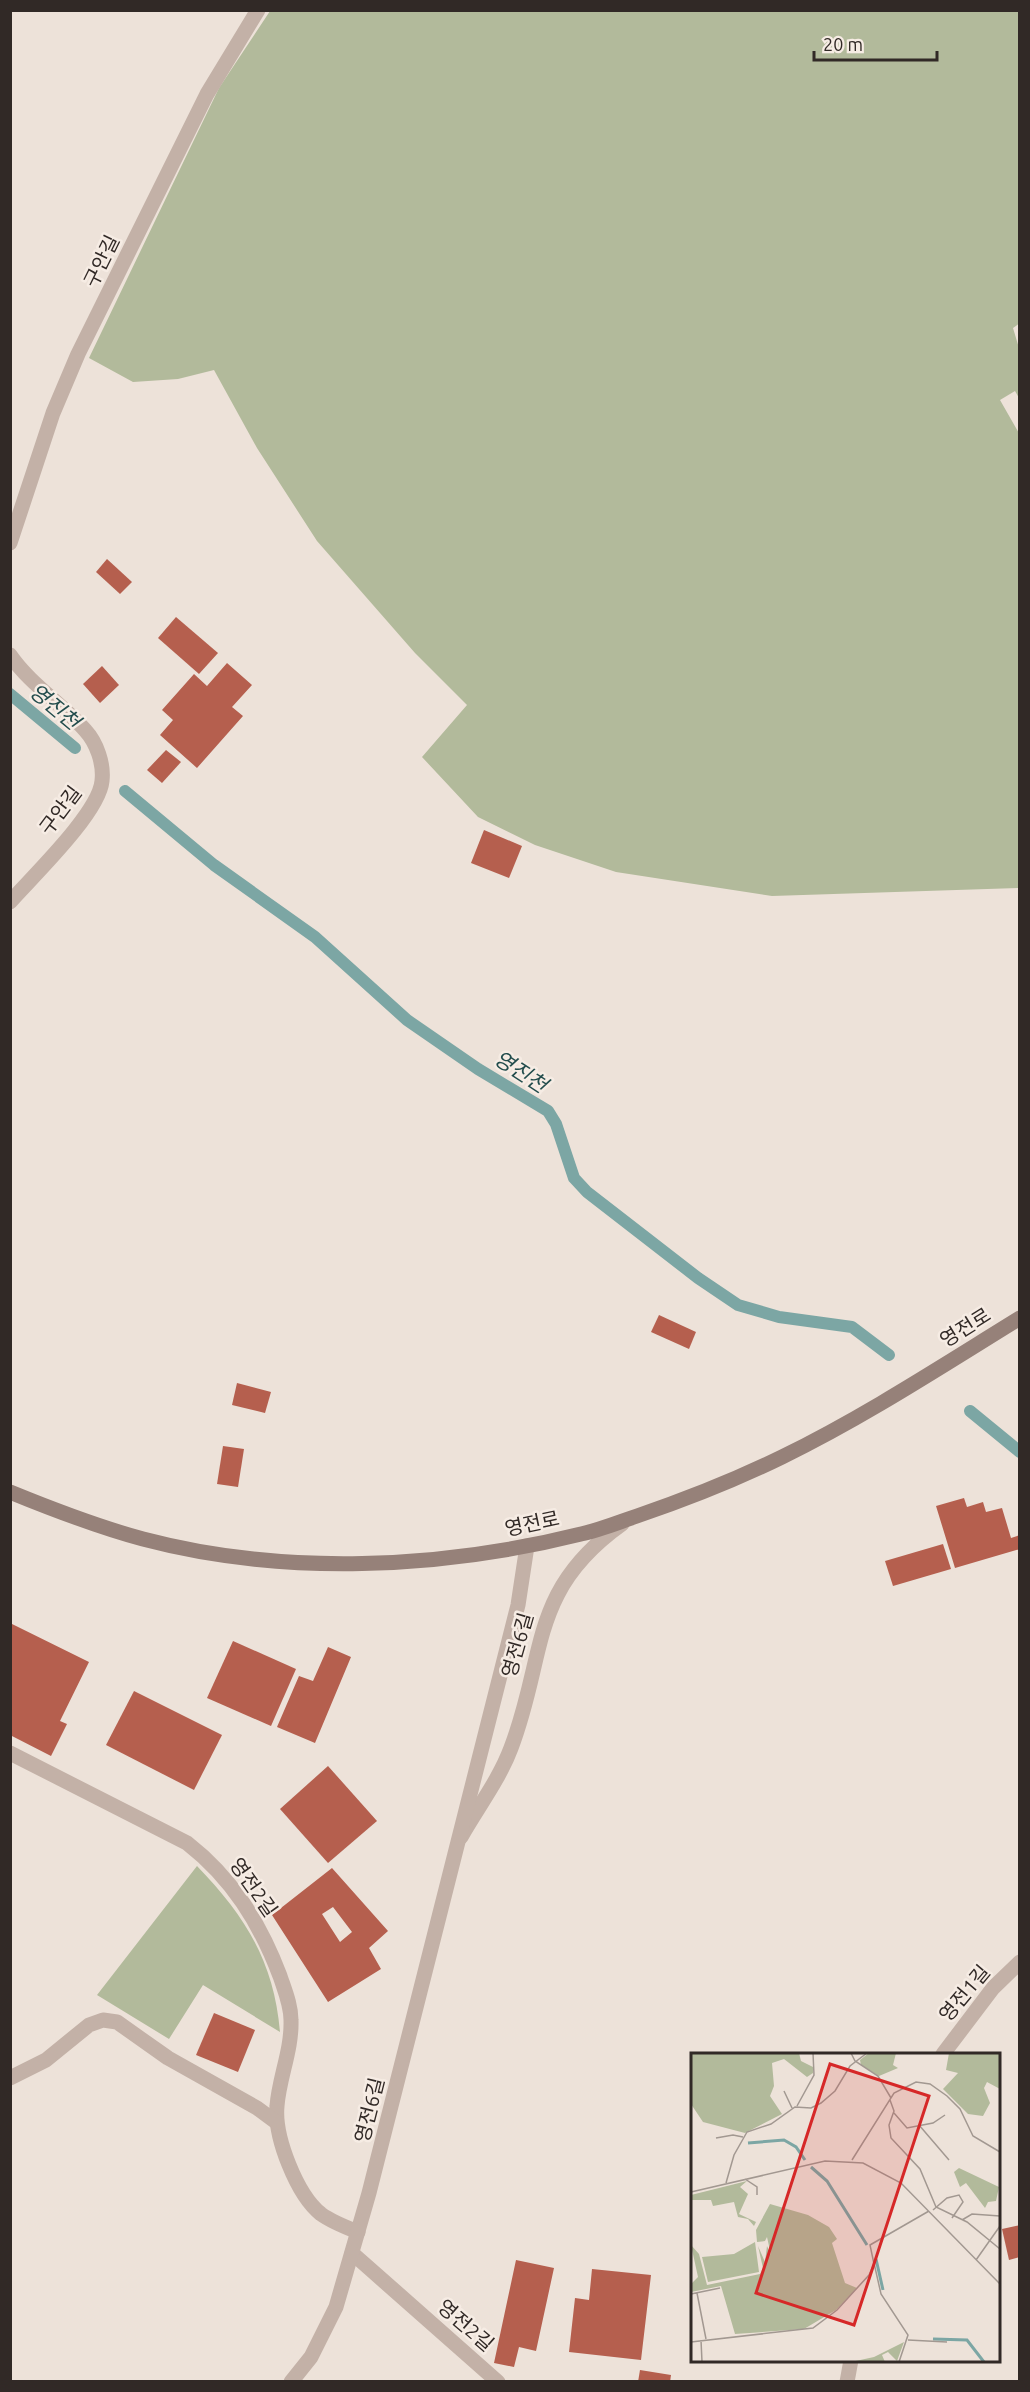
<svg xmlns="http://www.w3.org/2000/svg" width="1030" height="2392" font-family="Ubuntu,'Noto Sans KR',sans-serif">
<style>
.green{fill:#b2ba9b}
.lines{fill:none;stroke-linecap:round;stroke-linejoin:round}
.stream{stroke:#7ca6a4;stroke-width:12}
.building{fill:#b55f4e;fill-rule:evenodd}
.lane{stroke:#c3b1a7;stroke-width:15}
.street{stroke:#c3b1a7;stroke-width:15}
.secondary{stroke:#968179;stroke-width:15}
.labels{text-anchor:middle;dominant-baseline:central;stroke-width:5;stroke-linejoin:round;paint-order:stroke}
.street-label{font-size:20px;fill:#312926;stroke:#f6ece4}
.water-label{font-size:21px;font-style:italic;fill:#224c4c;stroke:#f6ece4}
.inset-river{fill:none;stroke:#7ca6a4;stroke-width:3}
.inset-road{fill:none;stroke:#a29891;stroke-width:1.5}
.view{fill:#d62828;fill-opacity:0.15;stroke:#d62828;stroke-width:3}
.inset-edge{fill:none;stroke:#312926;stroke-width:3}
</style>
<rect width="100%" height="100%" fill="#ede2d9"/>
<g class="green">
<path d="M 270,11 L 1019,11 L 1020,323 L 1013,328 L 1019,348 L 1019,398 L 1015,391 L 1000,400 L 1020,435 L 1019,888 L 772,896 L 616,872 L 535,845 L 478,817 L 422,757 L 467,705 L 415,653 L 317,541 L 257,448 L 214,370 L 178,379 L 133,382 L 89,358 L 219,88 Z"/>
<path d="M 197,1866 C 245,1916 274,1961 280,2032 L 203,1985 L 169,2039 L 97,1995 Z"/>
</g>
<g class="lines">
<g class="stream">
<path d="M 10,694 L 75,748"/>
<path d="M 125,791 L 214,865 L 315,937 L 407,1020 L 478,1069 L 548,1111 L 556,1124 L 574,1178 L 587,1192 L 698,1278 L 738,1305 L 779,1317 L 852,1327 L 889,1355"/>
<path d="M 970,1411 L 1020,1452"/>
</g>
</g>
<g class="building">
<path d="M 107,559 L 132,582 L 120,594 L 96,572 Z"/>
<path d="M 176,617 L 218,653 L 199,674 L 158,638 Z"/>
<path d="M 227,663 L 252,685 L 232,707 L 243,716 L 197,768 L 160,735 L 173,720 L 162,710 L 194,674 L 207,686 Z"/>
<path d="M 102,666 L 119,685 L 100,703 L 83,684 Z"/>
<path d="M 166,750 L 181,762 L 162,783 L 147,770 Z"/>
<path d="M 484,830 L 522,846 L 509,878 L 471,863 Z"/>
<path d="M 659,1315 L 696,1332 L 689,1349 L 651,1332 Z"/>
<path d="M 237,1383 L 271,1392 L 265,1413 L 232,1405 Z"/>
<path d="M 223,1446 L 244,1449 L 238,1487 L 217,1484 Z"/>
<path d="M 964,1498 L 967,1507 L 983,1502 L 986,1512 L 1002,1508 L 1011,1538 L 1020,1535 L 1020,1549 L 955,1568 L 936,1506 Z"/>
<path d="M 943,1544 L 951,1569 L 893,1586 L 885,1561 Z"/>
<path d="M 10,1623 L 89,1662 L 60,1721 L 67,1724 L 51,1756 L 10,1735 Z"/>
<path d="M 233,1641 L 296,1669 L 271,1726 L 207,1698 Z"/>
<path d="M 328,1647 L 351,1657 L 315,1743 L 277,1727 L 299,1676 L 313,1681 Z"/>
<path d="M 134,1691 L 222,1735 L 194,1790 L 106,1745 Z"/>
<path d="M 328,1766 L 377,1821 L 328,1863 L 280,1809 Z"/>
<path d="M 332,1868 L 388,1931 L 369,1948 L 381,1969 L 328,2002 L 272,1915 ZM 333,1907 L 352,1932 L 340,1942 L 322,1914 Z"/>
<path d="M 214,2013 L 255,2030 L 238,2072 L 196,2055 Z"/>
<path d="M 1020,2225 L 1020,2257 L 1009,2260 L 1002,2229 Z"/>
<path d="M 516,2260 L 554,2268 L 536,2351 L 519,2347 L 514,2367 L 494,2363 Z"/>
<path d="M 592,2269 L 651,2275 L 641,2360 L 569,2352 L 575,2298 L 589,2300 Z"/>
<path d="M 640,2370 L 671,2375 L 670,2382 L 638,2382 Z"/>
</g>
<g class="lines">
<g class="lane">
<path d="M 10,543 L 53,413 L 78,354 L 207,94 L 258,10"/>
<path d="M 10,655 C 30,684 62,704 85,730 C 97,743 104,764 102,781 C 99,813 33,876 10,902"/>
<path d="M 10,1753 L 187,1843 C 232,1878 260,1923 280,1976 C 285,1991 291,2005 291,2020 C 292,2050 279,2078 277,2106 C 274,2137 297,2195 321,2214 C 332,2222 345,2227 358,2232"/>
<path d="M 461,1837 C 478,1807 499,1780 511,1748 C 547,1654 528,1591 622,1524"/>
<path d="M 943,2054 L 993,1988 L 1020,1962"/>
<path d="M 10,2078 L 46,2060 L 89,2025 L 103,2020 L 117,2022 L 168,2058 L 257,2108 L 276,2122"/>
<path d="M 352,2253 L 498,2382"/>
<path d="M 847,2382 L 851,2360"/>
</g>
<path class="street" d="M 291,2382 L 311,2357 L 336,2307 L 369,2193 L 518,1605 L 527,1546"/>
<path class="secondary" d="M 10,1492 C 54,1510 98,1527 143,1539 C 283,1576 441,1569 581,1534 C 600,1530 619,1522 637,1516 C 687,1499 735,1480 782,1457 C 864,1417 942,1366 1020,1318"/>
</g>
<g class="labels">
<g class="street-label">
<text transform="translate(101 261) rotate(-64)">구안길</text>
<text transform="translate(60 810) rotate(-53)">구안길</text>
<text transform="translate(965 1327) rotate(-32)">영전로</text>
<text transform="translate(532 1523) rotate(-12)">영전로</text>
<text transform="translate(517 1645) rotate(-74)">영전6길</text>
<text transform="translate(254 1887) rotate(55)">영전2길</text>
<text transform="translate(964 1993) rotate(-50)">영전1길</text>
<text transform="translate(369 2110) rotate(-76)">영전6길</text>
<text transform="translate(466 2325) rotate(41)">영전2길</text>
</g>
<g class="water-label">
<text transform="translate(55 706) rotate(40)">영진천</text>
<text transform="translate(521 1071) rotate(33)">영진천</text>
</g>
</g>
<g transform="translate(691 2053)">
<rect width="309" height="309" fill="#ede2d9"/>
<path d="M 0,0 L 108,0 L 110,8 L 122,14 L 122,20 L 116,24 L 93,6 L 81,10 L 83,33 L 79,43 L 91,61 L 54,80 L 12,69 L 0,51 ZM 178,0 L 205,0 L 202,12 L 207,15 L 188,23 L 170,12 L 169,7 ZM 258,0 L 309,0 L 309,36 L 296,29 L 293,35 L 299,50 L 292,63 L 277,61 L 252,36 L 267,20 L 255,17 ZM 268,115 L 308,134 L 305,148 L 297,149 L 294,155 L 275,130 L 269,134 L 263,119 ZM 56,128 L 49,134 L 57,141 L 48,161 L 65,169 L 63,173 L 57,166 L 47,164 L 43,149 L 22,153 L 20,147 L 0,147 L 0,142 ZM 79,151 L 117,162 L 138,174 L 146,186 L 141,190 L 154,230 L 166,235 L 145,257 L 113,276 L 44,281 L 30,233 L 0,239 L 0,231 L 7,224 L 0,192 L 8,201 L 16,232 L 69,221 L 72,215 L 67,193 L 74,209 L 76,193 L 80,202 L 76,184 L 74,188 L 66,189 L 65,177 ZM 64,189 L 68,219 L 17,229 L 11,204 L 43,201 ZM 213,289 L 206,308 L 197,299 L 191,302 L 194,309 L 160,309 L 183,304 Z" fill="#b2ba9b"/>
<path class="inset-river" d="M 57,90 L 93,87 L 105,94 L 114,107M 120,114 L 136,128 L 176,192M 185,206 L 192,237M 242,286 L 276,287 L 293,309"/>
<path class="inset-road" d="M 160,0 L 164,8 L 187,23 L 200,45M 93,38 L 101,55M 199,47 L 203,58 L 198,72 L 200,85 L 229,116 L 245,154 L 276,169 L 309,196M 106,53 L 123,22 L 122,0M 203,60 L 216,75 L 242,70 L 254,62M 228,72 L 258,107M 25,85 L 42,82 L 52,84M 161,107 L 203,40 L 225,29 L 239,31 L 256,43 L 269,56 L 282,83 L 309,99M 54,126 L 66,134 L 66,142M 35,130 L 43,102 L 56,79 L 80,71 L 104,54 L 120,55 L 130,50 L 144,38 L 159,13 L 176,0M 0,139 L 134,108 L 172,110 L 210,130 L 309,231M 242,157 L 256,145 L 268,142 L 272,149 L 261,165M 271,167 L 281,161 L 309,163M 285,207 L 309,173M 183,210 L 190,241 L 217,282 L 208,309M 6,240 L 15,286M 0,241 L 29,235M 10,287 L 11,309M 217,287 L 256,289M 0,289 L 122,275 L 146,257 L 178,222 L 183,211 L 179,192 L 238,158"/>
<path class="view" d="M 139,11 L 238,43 L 163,272 L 65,240 Z"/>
<rect width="309" height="309" class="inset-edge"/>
</g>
<rect width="1030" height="2392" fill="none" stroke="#312926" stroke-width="24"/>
<path d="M814 51v9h123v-9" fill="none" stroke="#312926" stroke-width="3"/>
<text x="823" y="51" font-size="18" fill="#312926" stroke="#f6ece4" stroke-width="4.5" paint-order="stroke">20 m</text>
</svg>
